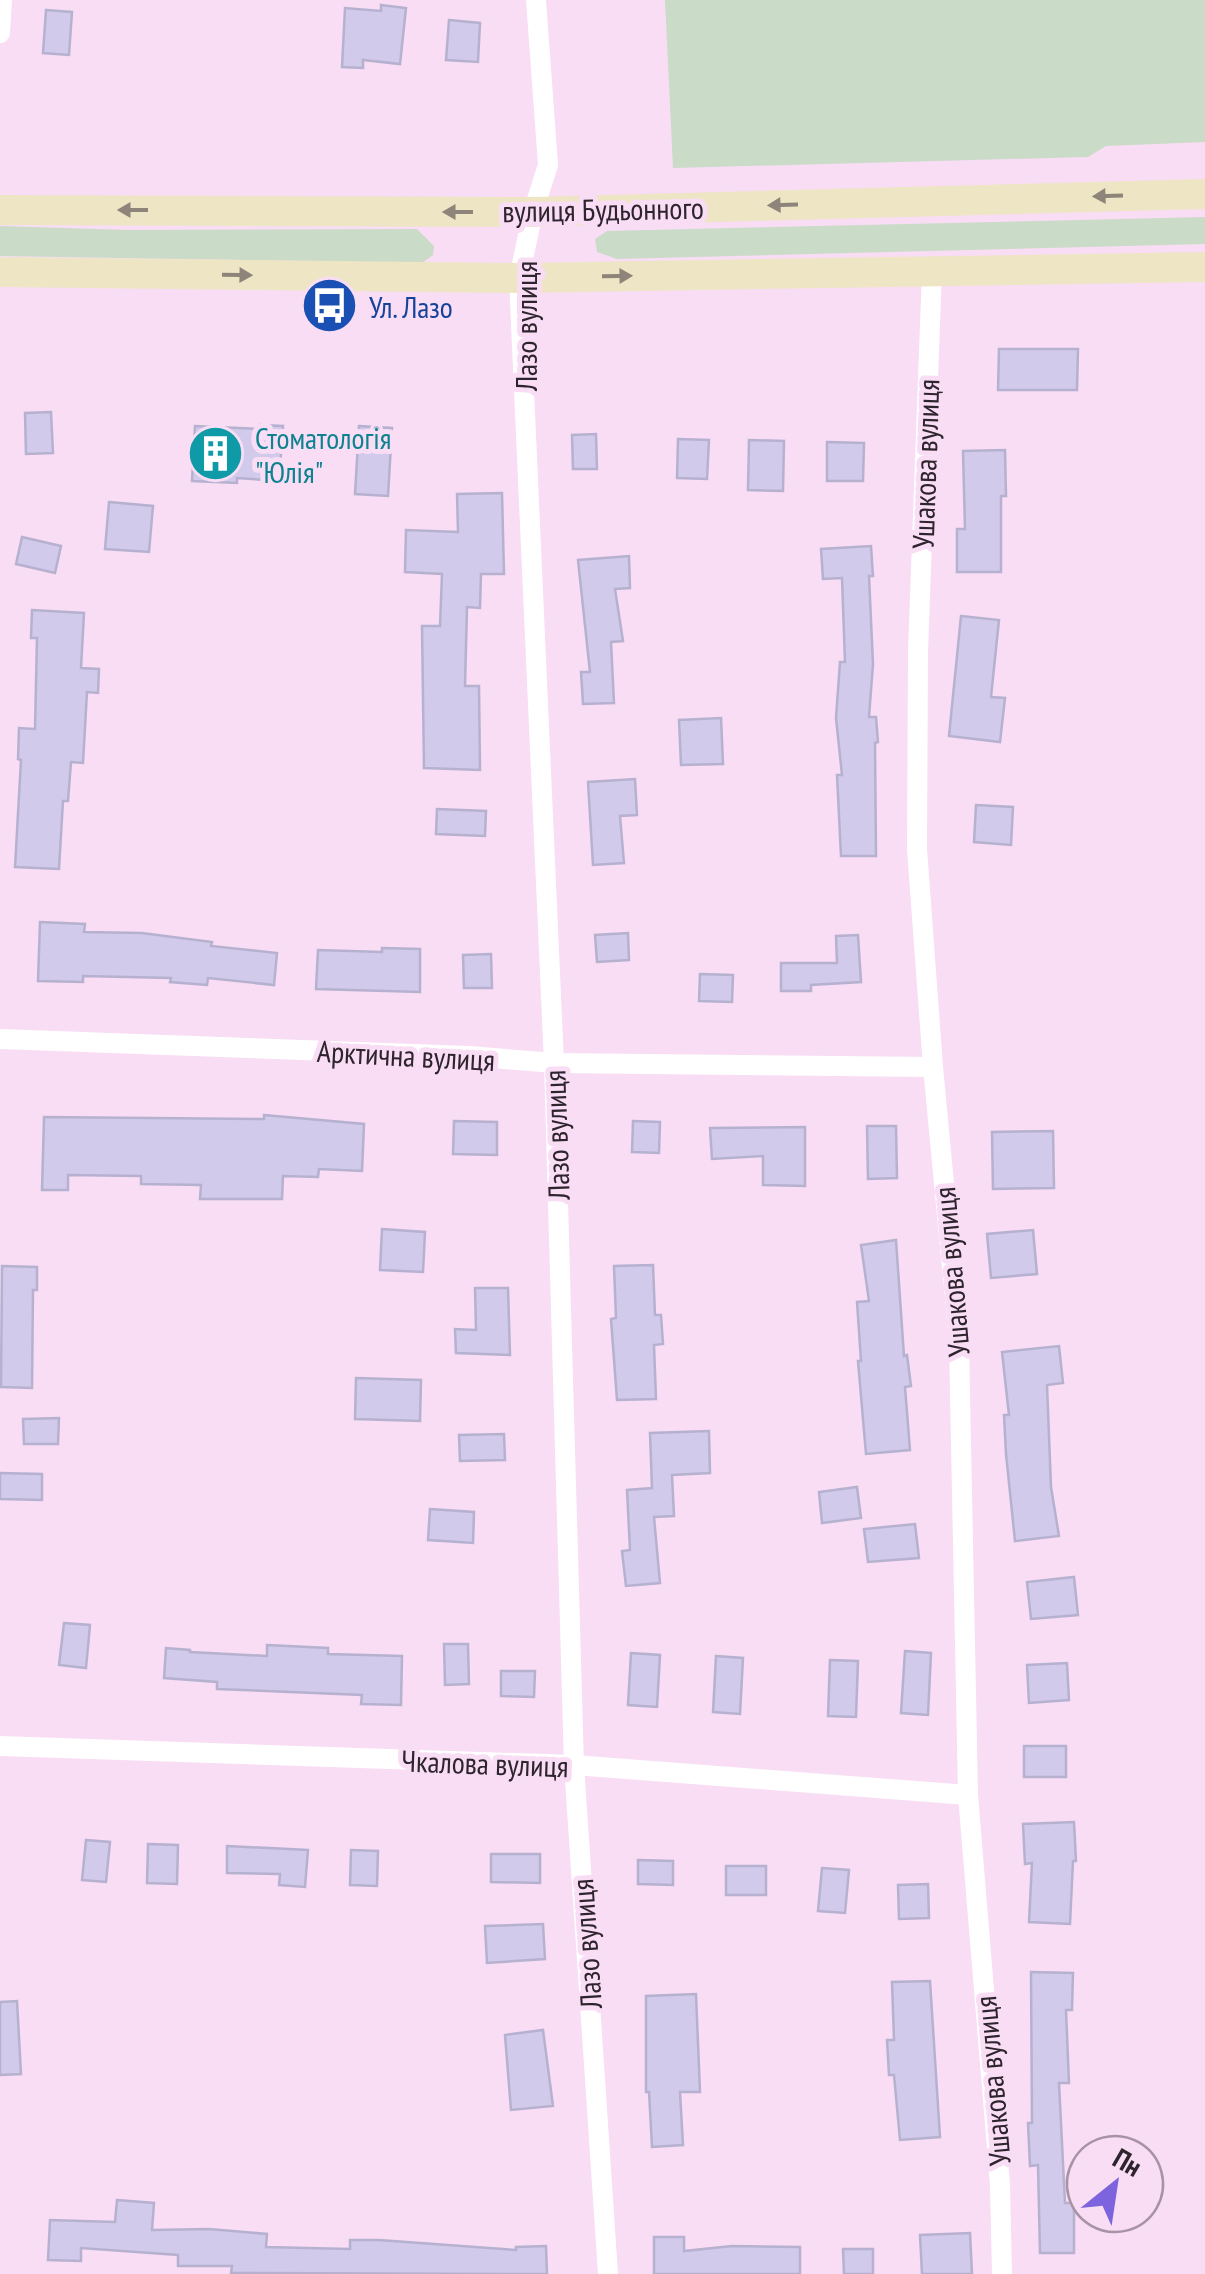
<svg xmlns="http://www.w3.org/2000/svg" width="1205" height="2274" font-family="'PT Sans Narrow',sans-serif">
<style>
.green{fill:#cadbc8}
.building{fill:#d1caea;stroke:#b7b1d0;stroke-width:2.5}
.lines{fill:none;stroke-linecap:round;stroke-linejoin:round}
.street{stroke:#fff;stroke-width:20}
.secondary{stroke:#eee5c5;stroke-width:30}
.oneway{fill:#8e8479}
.labels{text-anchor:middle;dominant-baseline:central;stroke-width:10;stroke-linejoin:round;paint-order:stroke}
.street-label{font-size:30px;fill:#2e242d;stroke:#f8ddf5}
.transit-label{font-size:30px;fill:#164399;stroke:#f8ddf5;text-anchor:start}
.culture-label{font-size:30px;fill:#0d838f;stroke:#f8ddf5;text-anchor:start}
</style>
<rect width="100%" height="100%" fill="#f8ddf5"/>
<g class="green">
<path d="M 665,0 L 1205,0 L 1205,142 L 1106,146 L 1088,157 L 673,168 Z"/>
<path d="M 1205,217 L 1205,244 L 617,259 L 597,252 L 595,239 L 607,231 Z"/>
<path d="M 0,226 L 128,230 L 417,229 L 434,246 L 433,255 L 422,263 L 0,256 Z"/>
</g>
<g class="building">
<path d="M 381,5 L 406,8 L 400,64 L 363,60 L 363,68 L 342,67 L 345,8 L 381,11 Z"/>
<path d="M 46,10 L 72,12 L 69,55 L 43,53 Z"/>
<path d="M 449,20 L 480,23 L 478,62 L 446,60 Z"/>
<path d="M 999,349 L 1078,349 L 1077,390 L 998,390 Z"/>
<path d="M 51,412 L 53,453 L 26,454 L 25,413 Z"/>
<path d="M 260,425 L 283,426 L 279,481 L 237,478 L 237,483 L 192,481 L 195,426 L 260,429 Z"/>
<path d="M 359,426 L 392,428 L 388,496 L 355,494 Z"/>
<path d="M 596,434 L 597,469 L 573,469 L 572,435 Z"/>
<path d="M 678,439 L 709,440 L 707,479 L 677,478 Z"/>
<path d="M 749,440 L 784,441 L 783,491 L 748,490 Z"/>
<path d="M 827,442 L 864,443 L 863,481 L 827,481 Z"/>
<path d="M 1005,450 L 1006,496 L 1001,496 L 1001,572 L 957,572 L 957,529 L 965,529 L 963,451 Z"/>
<path d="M 502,493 L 504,574 L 481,574 L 480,608 L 467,607 L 465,686 L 479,686 L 480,770 L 424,768 L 422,626 L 440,626 L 442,574 L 405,572 L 406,530 L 458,532 L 457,494 Z"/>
<path d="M 109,502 L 153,506 L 149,552 L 105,549 Z"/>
<path d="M 22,537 L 61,546 L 55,573 L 16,564 Z"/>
<path d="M 871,546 L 873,576 L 869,576 L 873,664 L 869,717 L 876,717 L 878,742 L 875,743 L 876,856 L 841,856 L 837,775 L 842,775 L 836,718 L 840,662 L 845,662 L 842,578 L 823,579 L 821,549 Z"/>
<path d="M 629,556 L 630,588 L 615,589 L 623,641 L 611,642 L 614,703 L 583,704 L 581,672 L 590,672 L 578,560 Z"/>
<path d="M 32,610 L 84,613 L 81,668 L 99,669 L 98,693 L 87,692 L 83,763 L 71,762 L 68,801 L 63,801 L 59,869 L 15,867 L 21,760 L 18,759 L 19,728 L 35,729 L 37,638 L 31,638 Z"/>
<path d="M 961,616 L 999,620 L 991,697 L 1005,698 L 1000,742 L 949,736 Z"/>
<path d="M 721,718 L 723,764 L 681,765 L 679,720 Z"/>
<path d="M 635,779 L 637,815 L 620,816 L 624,863 L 593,865 L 588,782 Z"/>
<path d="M 976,805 L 1013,807 L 1011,845 L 974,842 Z"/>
<path d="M 437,809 L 486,811 L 485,836 L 436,834 Z"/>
<path d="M 40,922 L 85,924 L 84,932 L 142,933 L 212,942 L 211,946 L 277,953 L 274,985 L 208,978 L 207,985 L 170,982 L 171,978 L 83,976 L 83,982 L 38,981 Z"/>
<path d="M 628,933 L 629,960 L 597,962 L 595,935 Z"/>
<path d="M 858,935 L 861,982 L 811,985 L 811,991 L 781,991 L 781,963 L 837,963 L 836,936 Z"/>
<path d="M 382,948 L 420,949 L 420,992 L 316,989 L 318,950 L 382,952 Z"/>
<path d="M 491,954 L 492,988 L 464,988 L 463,955 Z"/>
<path d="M 700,974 L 733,975 L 732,1002 L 699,1001 Z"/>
<path d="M 264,1115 L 364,1124 L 362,1171 L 319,1169 L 318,1177 L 283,1176 L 282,1199 L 200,1199 L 201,1185 L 141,1184 L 141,1176 L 68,1175 L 68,1190 L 42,1190 L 44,1117 L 264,1119 Z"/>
<path d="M 454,1121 L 497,1122 L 497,1155 L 453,1154 Z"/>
<path d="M 633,1121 L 660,1122 L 659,1153 L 632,1152 Z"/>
<path d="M 867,1126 L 896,1126 L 897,1178 L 868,1179 Z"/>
<path d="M 805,1127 L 805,1186 L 763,1185 L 763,1156 L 712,1159 L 710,1128 Z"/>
<path d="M 1053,1131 L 1054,1188 L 993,1189 L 992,1132 Z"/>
<path d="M 382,1229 L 425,1232 L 423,1272 L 380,1270 Z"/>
<path d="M 1033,1230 L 1037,1274 L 991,1278 L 987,1234 Z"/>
<path d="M 896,1240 L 904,1356 L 907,1355 L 911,1386 L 905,1387 L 910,1450 L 866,1454 L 858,1361 L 861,1361 L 857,1302 L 869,1301 L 861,1245 Z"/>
<path d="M 653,1265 L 655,1315 L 661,1315 L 663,1344 L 654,1345 L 656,1399 L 617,1400 L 611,1319 L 616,1318 L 614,1266 Z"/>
<path d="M 2,1266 L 37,1267 L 37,1290 L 33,1290 L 32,1388 L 1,1387 Z"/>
<path d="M 475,1288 L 508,1288 L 510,1355 L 456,1353 L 455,1329 L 476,1330 Z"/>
<path d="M 1059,1346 L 1063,1383 L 1047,1385 L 1051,1487 L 1059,1536 L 1015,1541 L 1006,1454 L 1004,1415 L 1009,1415 L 1002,1352 Z"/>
<path d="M 356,1378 L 421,1380 L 420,1421 L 355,1419 Z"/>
<path d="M 59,1418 L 58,1444 L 24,1444 L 23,1419 Z"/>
<path d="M 709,1431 L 710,1473 L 672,1475 L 674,1516 L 654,1517 L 660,1583 L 626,1586 L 622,1551 L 630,1550 L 627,1490 L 652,1488 L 650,1433 Z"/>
<path d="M 504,1434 L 505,1460 L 460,1461 L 459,1435 Z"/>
<path d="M 0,1473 L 42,1474 L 42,1500 L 0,1499 Z"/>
<path d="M 857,1487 L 861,1518 L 822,1523 L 819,1492 Z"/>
<path d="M 430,1509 L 474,1512 L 473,1543 L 428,1540 Z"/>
<path d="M 915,1524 L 919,1558 L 868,1562 L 864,1529 Z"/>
<path d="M 1074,1577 L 1078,1615 L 1031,1619 L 1027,1582 Z"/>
<path d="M 64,1623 L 90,1625 L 86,1668 L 59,1665 Z"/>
<path d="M 444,1644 L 468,1644 L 469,1684 L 445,1685 Z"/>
<path d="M 267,1645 L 328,1648 L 328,1654 L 402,1656 L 401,1705 L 361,1704 L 362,1695 L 217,1689 L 217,1682 L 164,1678 L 166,1648 L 190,1650 L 190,1652 L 267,1656 Z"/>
<path d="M 905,1651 L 931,1653 L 928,1715 L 901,1713 Z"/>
<path d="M 631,1653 L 660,1655 L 657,1707 L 628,1705 Z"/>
<path d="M 716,1656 L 743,1658 L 740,1714 L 713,1712 Z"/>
<path d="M 830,1660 L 858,1661 L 856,1717 L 828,1716 Z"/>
<path d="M 1067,1663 L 1069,1700 L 1029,1703 L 1027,1665 Z"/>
<path d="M 501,1671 L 535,1671 L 534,1697 L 501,1696 Z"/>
<rect x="1024" y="1746" width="42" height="31"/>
<path d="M 1074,1822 L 1076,1861 L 1073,1861 L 1070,1924 L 1029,1922 L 1032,1863 L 1025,1864 L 1023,1824 Z"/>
<path d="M 86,1840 L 110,1842 L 106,1882 L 82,1880 Z"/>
<path d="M 148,1844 L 178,1845 L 177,1884 L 147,1883 Z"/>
<path d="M 227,1846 L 308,1850 L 305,1887 L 279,1885 L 280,1874 L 227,1873 Z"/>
<path d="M 351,1850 L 378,1851 L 377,1886 L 350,1885 Z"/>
<path d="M 491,1854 L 540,1854 L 540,1883 L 491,1882 Z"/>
<path d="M 638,1860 L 673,1861 L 673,1885 L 638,1884 Z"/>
<rect x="726" y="1866" width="40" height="29"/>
<path d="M 822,1868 L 849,1870 L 845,1913 L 818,1911 Z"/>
<path d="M 928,1884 L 929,1918 L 899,1919 L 898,1885 Z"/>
<path d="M 543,1924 L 545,1959 L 487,1963 L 485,1926 Z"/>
<path d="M 1031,1972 L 1073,1973 L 1072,2010 L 1066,2010 L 1069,2083 L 1059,2083 L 1065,2203 L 1074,2203 L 1074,2253 L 1040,2253 L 1038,2165 L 1030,2166 L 1028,2123 L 1032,2123 Z"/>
<path d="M 930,1981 L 940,2137 L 900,2140 L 894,2075 L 889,2075 L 887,2040 L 894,2040 L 892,1982 Z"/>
<path d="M 696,1994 L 700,2092 L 680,2092 L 683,2145 L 652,2147 L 649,2092 L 646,2092 L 646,1996 Z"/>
<path d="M 17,2001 L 21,2074 L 0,2075 L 0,2002 Z"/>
<path d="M 543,2030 L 553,2106 L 511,2110 L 505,2035 Z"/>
<path d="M 117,2200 L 154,2203 L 152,2230 L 209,2229 L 267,2234 L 266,2247 L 350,2249 L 350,2240 L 379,2240 L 516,2250 L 516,2247 L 546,2246 L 547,2274 L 231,2273 L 232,2266 L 178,2266 L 178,2255 L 81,2248 L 81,2261 L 48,2260 L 50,2220 L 115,2222 Z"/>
<path d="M 970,2233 L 972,2274 L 922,2274 L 920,2235 Z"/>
<path d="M 654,2237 L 684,2237 L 684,2251 L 732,2246 L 800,2247 L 800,2274 L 654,2274 Z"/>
<path d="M 843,2249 L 873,2249 L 873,2274 L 844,2274 Z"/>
</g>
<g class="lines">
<g class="street">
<path d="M 536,0 L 548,165 L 533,212 L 519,278 L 554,1063 L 574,1765 L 608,2274"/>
<path d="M 0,33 L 2,0"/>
<path d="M 932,270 L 918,651 L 917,849 L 933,1067 L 959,1342 L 968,1795 L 1000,2185 L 1002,2274"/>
<path d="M 0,1039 L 469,1056 L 554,1063 L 933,1067"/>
<path d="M 0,1746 L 574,1765 L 968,1795"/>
</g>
<g class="secondary">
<path d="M 0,210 L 533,212 L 1205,194"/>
<path d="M 0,272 L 519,278 L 1205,267"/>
</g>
</g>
<defs><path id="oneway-solid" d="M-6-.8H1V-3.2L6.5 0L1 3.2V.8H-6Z" transform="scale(2.5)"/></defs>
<g class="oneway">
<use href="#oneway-solid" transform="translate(1108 196) rotate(178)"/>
<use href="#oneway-solid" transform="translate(783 205) rotate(178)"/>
<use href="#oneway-solid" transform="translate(133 210) rotate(-180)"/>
<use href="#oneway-solid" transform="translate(458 212) rotate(-180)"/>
<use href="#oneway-solid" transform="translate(237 275) rotate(1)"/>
<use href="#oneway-solid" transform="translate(617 276) rotate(-1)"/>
</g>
<defs>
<symbol id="bus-disc" viewBox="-11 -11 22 22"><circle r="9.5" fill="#1a4fb4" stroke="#f8ddf5"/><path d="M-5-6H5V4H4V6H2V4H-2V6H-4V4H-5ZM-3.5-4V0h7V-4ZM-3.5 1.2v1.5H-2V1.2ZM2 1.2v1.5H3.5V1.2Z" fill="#fff"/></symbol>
<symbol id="building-disc" viewBox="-11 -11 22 22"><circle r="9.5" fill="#0f9aa8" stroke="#f8ddf5"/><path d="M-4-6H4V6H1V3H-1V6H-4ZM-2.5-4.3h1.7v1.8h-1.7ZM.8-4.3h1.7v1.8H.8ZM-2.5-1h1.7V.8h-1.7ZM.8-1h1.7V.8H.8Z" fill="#fff"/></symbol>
</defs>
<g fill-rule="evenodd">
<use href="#bus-disc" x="298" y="274" width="63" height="63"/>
<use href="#building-disc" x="184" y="422" width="63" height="63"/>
</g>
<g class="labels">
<g class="street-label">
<text transform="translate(603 209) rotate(-1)">вулиця Будьонного</text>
<text transform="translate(525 326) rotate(-90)">Лазо вулиця</text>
<text transform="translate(925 464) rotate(-88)">Ушакова вулиця</text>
<text transform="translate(406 1055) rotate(3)">Арктична вулиця</text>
<text transform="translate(556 1135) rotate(-92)">Лазо вулиця</text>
<text transform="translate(951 1272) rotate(-95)">Ушакова вулиця</text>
<text transform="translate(485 1763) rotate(2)">Чкалова вулиця</text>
<text transform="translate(586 1944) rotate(-94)">Лазо вулиця</text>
<text transform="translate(992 2081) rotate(-95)">Ушакова вулиця</text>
</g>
<g class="transit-label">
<text x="369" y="306">Ул. Лазо</text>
</g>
<g class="culture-label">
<text x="255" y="437">Стоматологія<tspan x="255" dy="34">"Юлія"</tspan></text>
</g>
</g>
<g transform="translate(1115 2184) rotate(30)"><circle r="48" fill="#f8ddf5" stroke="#a793a5" stroke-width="2.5"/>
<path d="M0-8L18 38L0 25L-18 38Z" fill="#7e63de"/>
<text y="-15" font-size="28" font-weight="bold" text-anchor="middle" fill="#2e242d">Пн</text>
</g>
</svg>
